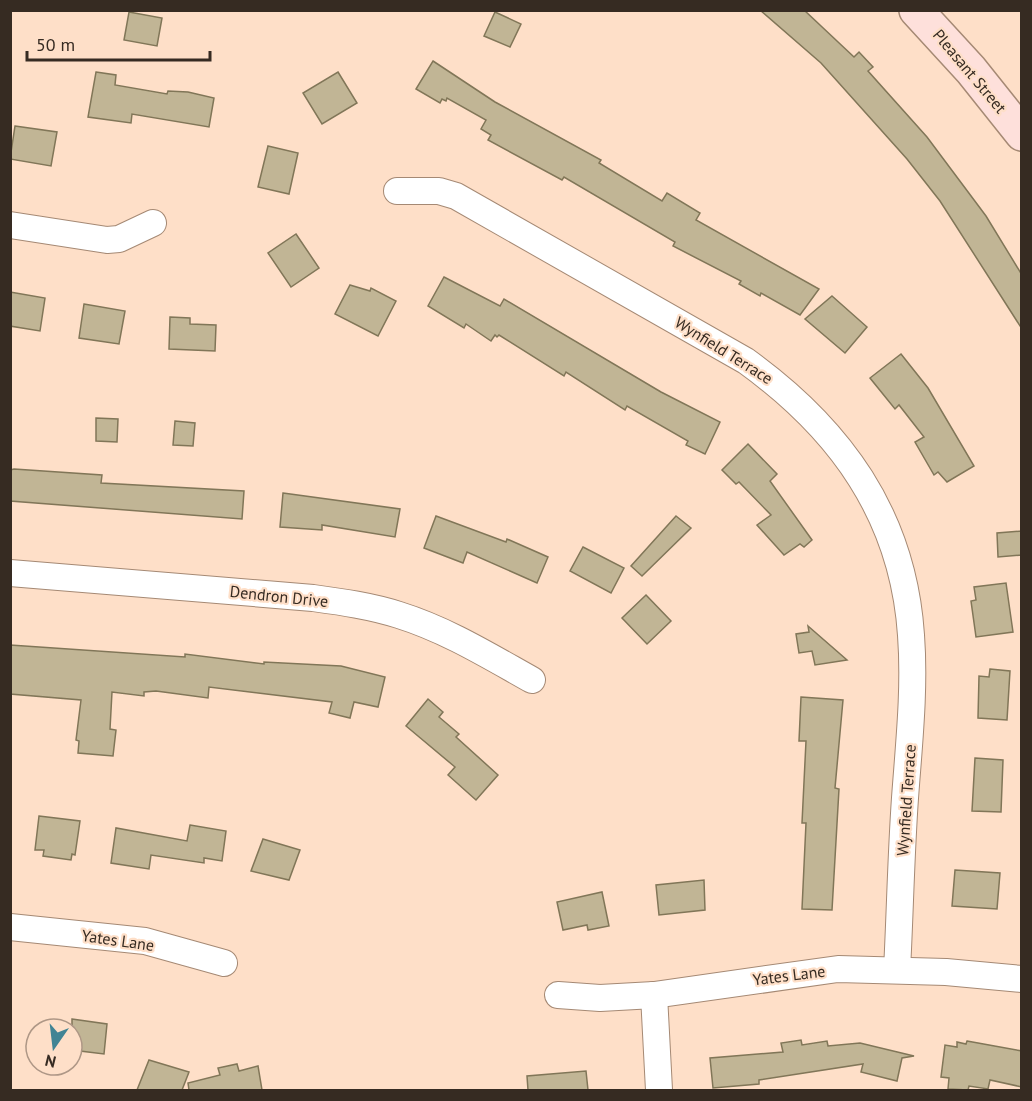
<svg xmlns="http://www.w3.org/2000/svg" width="1032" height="1101" font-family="'PT Sans',sans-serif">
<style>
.building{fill:#c1b595;stroke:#817658;stroke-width:1.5}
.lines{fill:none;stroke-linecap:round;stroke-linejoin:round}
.street-casing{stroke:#a58974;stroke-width:28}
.secondary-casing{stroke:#a58974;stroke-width:36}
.street{stroke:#fff;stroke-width:26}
.secondary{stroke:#fee0db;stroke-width:33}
.labels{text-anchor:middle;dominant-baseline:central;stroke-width:4.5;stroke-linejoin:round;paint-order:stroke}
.street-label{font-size:16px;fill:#362b22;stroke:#fedfc8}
</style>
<rect width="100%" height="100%" fill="#fedfc8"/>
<g class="building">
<path d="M 760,10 L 804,10 L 854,57 L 859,52 L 873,67 L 868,71 L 927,137 L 986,216 L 1022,275 L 1022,329 L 940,201 L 907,159 L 821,63 Z"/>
<path d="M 129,12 L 162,18 L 157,46 L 124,40 Z"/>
<path d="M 495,12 L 521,24 L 510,47 L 484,36 Z"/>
<path d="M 433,61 L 495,102 L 601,160 L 599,163 L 662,201 L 667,193 L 700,213 L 696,220 L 819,289 L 800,315 L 761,293 L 760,296 L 739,284 L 741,281 L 673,246 L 675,242 L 564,177 L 562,180 L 488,140 L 491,135 L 481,129 L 486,120 L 447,98 L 446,101 L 442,99 L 440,103 L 416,89 Z"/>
<path d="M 96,72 L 116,75 L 115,85 L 167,94 L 168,91 L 188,92 L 214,98 L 209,127 L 132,114 L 131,123 L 88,117 Z"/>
<path d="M 338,72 L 357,103 L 322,124 L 303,93 Z"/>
<path d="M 15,126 L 57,132 L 51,166 L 10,159 Z"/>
<path d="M 268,146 L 298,153 L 289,194 L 258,187 Z"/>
<path d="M 296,234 L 319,268 L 291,287 L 268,253 Z"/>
<path d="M 444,277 L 500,306 L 504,299 L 661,392 L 720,422 L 705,454 L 686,445 L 688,441 L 627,406 L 625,410 L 566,372 L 564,376 L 499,335 L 497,337 L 495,335 L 491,341 L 466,324 L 464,328 L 428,306 Z"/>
<path d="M 350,285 L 370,291 L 371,288 L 396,301 L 378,336 L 335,314 Z"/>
<path d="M 10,292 L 45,298 L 40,331 L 10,326 Z"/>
<path d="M 832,296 L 867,327 L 845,353 L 805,319 Z"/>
<path d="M 84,304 L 125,311 L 119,344 L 79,338 Z"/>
<path d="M 170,317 L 190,318 L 190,324 L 216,325 L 215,351 L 169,349 Z"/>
<path d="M 901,354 L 928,388 L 974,466 L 947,482 L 938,472 L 934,475 L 915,442 L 924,437 L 899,405 L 895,409 L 870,378 Z"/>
<path d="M 96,418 L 118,419 L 117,442 L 96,441 Z"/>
<path d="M 175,421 L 195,423 L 193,446 L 173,445 Z"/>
<path d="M 748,444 L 777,474 L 770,481 L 812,540 L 804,547 L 800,544 L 784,555 L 757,525 L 771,515 L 739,482 L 736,484 L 722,470 Z"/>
<path d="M 14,469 L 102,475 L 101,483 L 244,491 L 242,519 L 10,501 L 10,470 Z"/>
<path d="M 283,493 L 400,509 L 395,537 L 322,525 L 322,530 L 280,527 Z"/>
<path d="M 436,516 L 506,542 L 507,539 L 548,557 L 537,583 L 467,552 L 463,563 L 424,548 Z"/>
<path d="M 676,516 L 691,528 L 642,576 L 631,566 Z"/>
<path d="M 1022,531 L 1022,555 L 998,557 L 997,533 Z"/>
<path d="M 583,547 L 624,568 L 611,593 L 570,571 Z"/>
<path d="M 1006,583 L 1013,632 L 976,637 L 971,601 L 976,600 L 974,587 Z"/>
<path d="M 646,595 L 671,621 L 647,644 L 622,618 Z"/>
<path d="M 808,626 L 847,660 L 815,665 L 812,651 L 799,653 L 796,634 L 809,632 Z"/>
<path d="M 10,645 L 185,657 L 185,654 L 264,664 L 264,662 L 341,666 L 385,677 L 378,707 L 354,702 L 350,718 L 329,713 L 332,702 L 209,687 L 208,698 L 156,691 L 144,692 L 144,696 L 112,692 L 110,729 L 116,730 L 113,756 L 78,753 L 79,741 L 76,740 L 81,700 L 10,694 Z"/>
<path d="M 990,669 L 1010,671 L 1007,720 L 978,718 L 979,676 L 989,677 Z"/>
<path d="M 801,697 L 843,700 L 835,788 L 839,789 L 832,910 L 802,909 L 806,823 L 802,823 L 806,741 L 799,741 Z"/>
<path d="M 428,699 L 443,712 L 439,717 L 459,734 L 456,737 L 498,775 L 476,800 L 448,775 L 455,767 L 406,726 Z"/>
<path d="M 975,758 L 1003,760 L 1001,812 L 972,811 Z"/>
<path d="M 39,816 L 80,821 L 75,855 L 72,854 L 71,860 L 43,856 L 44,850 L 35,850 Z"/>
<path d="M 190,825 L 226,831 L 222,861 L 204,858 L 204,863 L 151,855 L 149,869 L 111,863 L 116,828 L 187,841 Z"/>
<path d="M 263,839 L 300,850 L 289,880 L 251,871 Z"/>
<path d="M 955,870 L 1000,873 L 997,909 L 952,906 Z"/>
<path d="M 704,880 L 705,910 L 659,915 L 656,885 Z"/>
<path d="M 602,892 L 609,926 L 588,930 L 587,925 L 563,930 L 557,902 Z"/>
<path d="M 72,1019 L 107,1024 L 104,1054 L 72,1050 Z"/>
<path d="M 801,1040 L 802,1045 L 827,1041 L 828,1046 L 860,1043 L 914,1056 L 902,1058 L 897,1081 L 861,1072 L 863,1064 L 759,1080 L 759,1084 L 713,1088 L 710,1058 L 783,1052 L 781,1043 Z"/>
<path d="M 967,1041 L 1022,1051 L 1022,1087 L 990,1080 L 988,1089 L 969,1086 L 968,1090 L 948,1089 L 949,1078 L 941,1077 L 945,1045 L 957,1047 L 957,1042 L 966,1044 Z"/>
<path d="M 149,1060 L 189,1072 L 182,1090 L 137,1090 Z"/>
<path d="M 237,1064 L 239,1071 L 258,1066 L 262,1090 L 189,1090 L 188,1083 L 220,1075 L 218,1068 Z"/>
<path d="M 586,1071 L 588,1090 L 528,1090 L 527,1076 Z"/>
</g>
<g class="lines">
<defs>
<g id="street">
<path d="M 397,191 L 439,191 L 456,196 L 746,361 C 840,429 903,515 911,635 C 915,689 909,743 905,798 C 901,855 900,913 897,970"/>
<path d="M 10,225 L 107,240 L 119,239 L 153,223"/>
<path d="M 10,573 L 313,598 C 342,602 371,606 399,615 C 447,630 489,656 532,680"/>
<path d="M 10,927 L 145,941 L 224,963"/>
<path d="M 558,995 L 600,998 L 654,995 L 838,969 L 946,972 L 1022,979"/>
<path d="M 654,995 L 659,1090"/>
</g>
<path id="secondary" d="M 916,10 L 971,70 L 1022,134"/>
</defs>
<use href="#street" class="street-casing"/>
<use href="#secondary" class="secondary-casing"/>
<use href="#street" class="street"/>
<use href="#secondary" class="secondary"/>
</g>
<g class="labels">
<g class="street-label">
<text transform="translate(970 71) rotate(50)">Pleasant Street</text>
<text transform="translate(724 350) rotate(32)">Wynfield Terrace</text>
<text transform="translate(279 596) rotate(6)">Dendron Drive</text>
<text transform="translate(906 800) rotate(-86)">Wynfield Terrace</text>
<text transform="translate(118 940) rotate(8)">Yates Lane</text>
<text transform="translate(789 975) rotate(-7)">Yates Lane</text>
</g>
</g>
<rect width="1032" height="1101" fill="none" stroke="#362b22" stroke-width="24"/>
<g transform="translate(54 1047) rotate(194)"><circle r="28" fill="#fedfc8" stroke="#ae9786" stroke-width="1.5"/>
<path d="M0-4.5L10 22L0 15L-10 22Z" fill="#418494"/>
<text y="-9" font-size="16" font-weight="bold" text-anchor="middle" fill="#362b22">N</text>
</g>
<path d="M27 51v9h183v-9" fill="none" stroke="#362b22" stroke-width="3"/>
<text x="36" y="51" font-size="18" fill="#362b22" stroke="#fedfc8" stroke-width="4.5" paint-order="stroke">50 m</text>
</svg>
